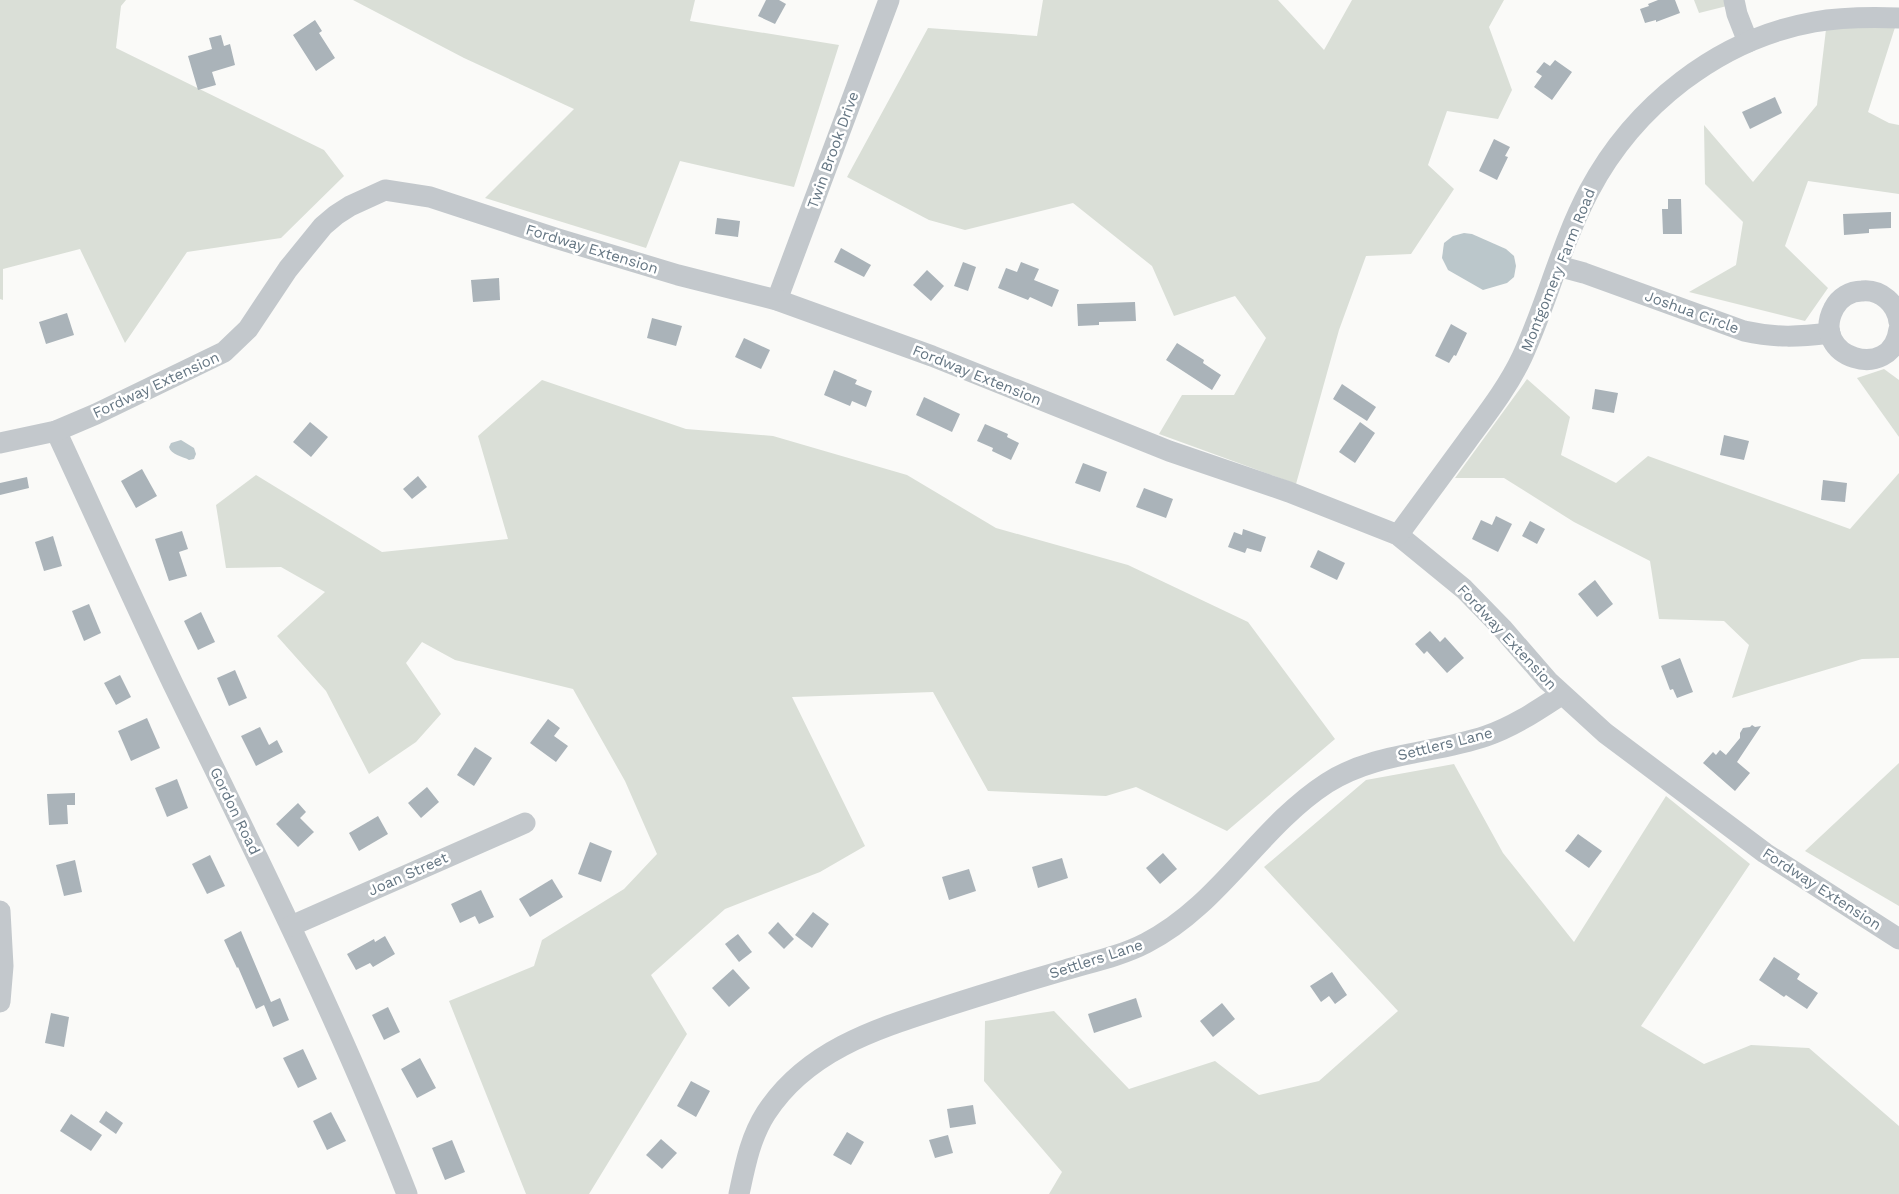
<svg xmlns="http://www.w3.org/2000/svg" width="1899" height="1194" font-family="'Work Sans',sans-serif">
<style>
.green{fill:#dadfd7}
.water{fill:#bbc7cb}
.building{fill:#aab3b9}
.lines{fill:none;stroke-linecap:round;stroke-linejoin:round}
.minor{stroke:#c3c8cc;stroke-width:21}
.labels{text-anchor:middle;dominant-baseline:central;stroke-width:5;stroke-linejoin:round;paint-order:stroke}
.street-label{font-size:15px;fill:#657683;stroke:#fff}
</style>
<rect width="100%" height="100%" fill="#fafaf8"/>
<g class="green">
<path d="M 0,0 L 126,0 L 121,6 L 116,48 L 324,150 L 344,176 L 281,238 L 187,252 L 125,343 L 80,249 L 3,269 L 3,300 L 0,299 Z"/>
<path d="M 353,0 L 695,0 L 690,21 L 839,45 L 794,187 L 680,161 L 646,248 L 485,198 L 574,109 L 464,58 Z"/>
<path d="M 1043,0 L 1278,0 L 1324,50 L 1352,0 L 1504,0 L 1489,27 L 1512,90 L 1498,119 L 1447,111 L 1428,165 L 1454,189 L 1411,254 L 1366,256 L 1339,330 L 1296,484 L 1159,434 L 1182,395 L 1234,395 L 1266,338 L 1235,296 L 1174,316 L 1152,266 L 1073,203 L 965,230 L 929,220 L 847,177 L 928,28 L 1037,36 Z"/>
<path d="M 1694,0 L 1729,0 L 1731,5 L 1699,13 Z"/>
<path d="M 1898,18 L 1868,112 L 1889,123 L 1899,125 L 1899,194 L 1808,181 L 1785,246 L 1828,288 L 1805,321 L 1689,292 L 1736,265 L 1743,222 L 1705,184 L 1704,125 L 1753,182 L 1817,105 L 1827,21 Z"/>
<path d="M 1884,369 L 1899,380 L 1899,437 L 1857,378 Z"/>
<path d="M 1527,379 L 1570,417 L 1561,455 L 1616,483 L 1648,456 L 1850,529 L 1899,473 L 1899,658 L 1862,659 L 1732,698 L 1749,645 L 1724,621 L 1659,619 L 1650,561 L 1574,522 L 1504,478 L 1455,478 Z"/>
<path d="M 542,380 L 686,429 L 773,436 L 907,475 L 996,528 L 1128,565 L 1248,622 L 1335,739 L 1227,831 L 1136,787 L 1106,796 L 988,791 L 933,692 L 792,697 L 865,846 L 820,872 L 725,909 L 651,975 L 687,1034 L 589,1194 L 526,1194 L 449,1001 L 534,966 L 542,940 L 624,889 L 657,854 L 625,781 L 573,689 L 455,660 L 422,642 L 406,663 L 441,714 L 416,742 L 369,774 L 326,691 L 277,636 L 325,592 L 281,567 L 226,568 L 216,505 L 256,475 L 382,552 L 508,539 L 478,436 Z"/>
<path d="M 1899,763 L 1899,906 L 1805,851 Z"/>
<path d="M 1454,764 L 1503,853 L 1574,942 L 1666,796 L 1750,864 L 1641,1026 L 1704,1064 L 1751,1045 L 1809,1048 L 1899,1126 L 1899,1194 L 1049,1194 L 1062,1172 L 984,1081 L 985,1021 L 1054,1011 L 1129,1089 L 1215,1061 L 1259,1095 L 1319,1081 L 1398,1011 L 1264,867 L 1366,780 Z"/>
</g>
<g class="water">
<path d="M 1464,233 L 1472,234 L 1506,249 L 1514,256 L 1516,266 L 1514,277 L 1507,283 L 1483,290 L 1448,270 L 1442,258 L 1444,243 L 1453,236 Z"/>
<path d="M 181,440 L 194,448 L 196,454 L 194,459 L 189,460 C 182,456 171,455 169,447 L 171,443 Z"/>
</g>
<g class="building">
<path d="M 766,0 L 779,0 L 786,4 L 775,24 L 758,16 Z"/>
<path d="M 1658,0 L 1675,0 L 1680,13 L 1656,22 L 1656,20 L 1645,23 L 1640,9 L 1649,6 L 1648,4 Z"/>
<path d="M 315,20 L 322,31 L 319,33 L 335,58 L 316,71 L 293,35 Z"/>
<path d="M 221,35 L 224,46 L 230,44 L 235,65 L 212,72 L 216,85 L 198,90 L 188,56 L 212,49 L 209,38 Z"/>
<path d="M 1555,60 L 1572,72 L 1552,100 L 1534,87 L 1542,76 L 1536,72 L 1544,62 L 1550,66 Z"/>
<path d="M 1775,97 L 1782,113 L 1750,129 L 1742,112 Z"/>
<path d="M 1494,139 L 1510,147 L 1505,156 L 1508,157 L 1497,180 L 1479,171 Z"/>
<path d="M 1668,199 L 1681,199 L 1682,234 L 1663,234 L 1662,209 L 1668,209 Z"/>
<path d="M 1891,212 L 1891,228 L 1869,229 L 1869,233 L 1844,235 L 1843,214 Z"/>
<path d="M 717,218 L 740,221 L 738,237 L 715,234 Z"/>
<path d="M 841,248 L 871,265 L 864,277 L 834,262 Z"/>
<path d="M 963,262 L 976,267 L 968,291 L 954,286 Z"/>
<path d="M 1021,262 L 1039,269 L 1034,280 L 1059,290 L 1052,307 L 1030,297 L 1028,300 L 998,288 L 1006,268 L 1017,272 Z"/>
<path d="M 927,270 L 944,286 L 931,301 L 913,285 Z"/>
<path d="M 499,278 L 500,300 L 473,302 L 471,280 Z"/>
<path d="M 1135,302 L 1136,321 L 1099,322 L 1099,325 L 1078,326 L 1077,304 Z"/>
<path d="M 67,313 L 74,335 L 46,344 L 39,322 Z"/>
<path d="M 652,318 L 682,326 L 676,346 L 647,338 Z"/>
<path d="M 1451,324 L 1467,333 L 1456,356 L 1454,355 L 1449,363 L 1435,356 Z"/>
<path d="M 744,338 L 770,350 L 761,369 L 735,357 Z"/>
<path d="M 1177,343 L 1204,360 L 1203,363 L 1221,375 L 1212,390 L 1166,360 Z"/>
<path d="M 834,370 L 857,380 L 855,384 L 872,391 L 866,407 L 852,401 L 850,406 L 824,395 Z"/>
<path d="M 1342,384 L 1376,407 L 1367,421 L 1333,399 Z"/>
<path d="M 1595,389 L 1618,393 L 1614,413 L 1592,409 Z"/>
<path d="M 924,397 L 960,414 L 952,432 L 916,415 Z"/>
<path d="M 310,422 L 328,437 L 311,457 L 293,442 Z"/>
<path d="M 1360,422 L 1375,433 L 1355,463 L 1339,452 Z"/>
<path d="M 985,424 L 1008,434 L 1007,437 L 1019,443 L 1011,460 L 992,451 L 993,448 L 977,441 Z"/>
<path d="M 1724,435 L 1749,441 L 1744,460 L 1720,455 Z"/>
<path d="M 1083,463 L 1107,472 L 1100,492 L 1075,483 Z"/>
<path d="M 142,469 L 157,496 L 136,508 L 121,481 Z"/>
<path d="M 418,476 L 427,487 L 412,499 L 403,489 Z"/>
<path d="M 27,477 L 29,488 L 0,495 L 0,483 Z"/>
<path d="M 1823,480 L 1847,483 L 1845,502 L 1821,500 Z"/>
<path d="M 1144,488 L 1173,499 L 1166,518 L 1136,507 Z"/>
<path d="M 1496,516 L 1512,524 L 1498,552 L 1472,539 L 1481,520 L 1492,525 Z"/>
<path d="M 1530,521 L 1545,529 L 1537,544 L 1522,536 Z"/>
<path d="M 1243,529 L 1266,537 L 1261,552 L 1247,548 L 1245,553 L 1228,547 L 1234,532 L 1242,535 Z"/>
<path d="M 182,531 L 188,549 L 179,552 L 187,576 L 169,581 L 155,539 Z"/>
<path d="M 53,536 L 62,566 L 44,571 L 35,542 Z"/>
<path d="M 1318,550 L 1345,563 L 1337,580 L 1310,567 Z"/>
<path d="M 1595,580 L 1613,604 L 1597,617 L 1578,594 Z"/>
<path d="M 89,604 L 101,633 L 84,641 L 72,611 Z"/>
<path d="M 201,612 L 215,642 L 198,650 L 184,621 Z"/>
<path d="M 1430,631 L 1440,642 L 1445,637 L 1464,658 L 1447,673 L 1427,651 L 1424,654 L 1415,644 Z"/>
<path d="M 1680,658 L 1693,692 L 1677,698 L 1673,689 L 1670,690 L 1661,666 Z"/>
<path d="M 235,670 L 247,698 L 229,706 L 217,678 Z"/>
<path d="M 120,675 L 131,697 L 116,705 L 104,683 Z"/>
<path d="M 147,718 L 160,748 L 131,761 L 118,731 Z"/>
<path d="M 548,719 L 560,728 L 554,736 L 568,746 L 556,762 L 530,743 Z"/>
<path d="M 1752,725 L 1755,727 L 1761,726 L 1737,762 L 1750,773 L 1735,791 L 1703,763 L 1713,752 L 1716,755 L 1720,750 L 1726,755 L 1740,738 L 1740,733 L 1743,728 L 1750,727 Z"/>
<path d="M 260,727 L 269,745 L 277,740 L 283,752 L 256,766 L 241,736 Z"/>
<path d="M 475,747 L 492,758 L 474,786 L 457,775 Z"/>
<path d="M 177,779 L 188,808 L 167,817 L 155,788 Z"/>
<path d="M 427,787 L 439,802 L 421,818 L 408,803 Z"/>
<path d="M 75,793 L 75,805 L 67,805 L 68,824 L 49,825 L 47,794 Z"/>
<path d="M 298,803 L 306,812 L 300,818 L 314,832 L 298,847 L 276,824 Z"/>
<path d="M 378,816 L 388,834 L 359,851 L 349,833 Z"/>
<path d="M 1578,834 L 1602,851 L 1589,868 L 1565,851 Z"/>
<path d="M 590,842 L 612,851 L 601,882 L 578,874 Z"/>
<path d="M 1163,853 L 1177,869 L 1160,884 L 1146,868 Z"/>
<path d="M 210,855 L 225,886 L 207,894 L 192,864 Z"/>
<path d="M 1062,858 L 1068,878 L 1038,888 L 1032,867 Z"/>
<path d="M 75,860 L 82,892 L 64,896 L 56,865 Z"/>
<path d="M 969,869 L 976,891 L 949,900 L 942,877 Z"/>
<path d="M 552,879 L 563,897 L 530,917 L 519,899 Z"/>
<path d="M 481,890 L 494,917 L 479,924 L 475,916 L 460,923 L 451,904 Z"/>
<path d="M 813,912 L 829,924 L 812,948 L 795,935 Z"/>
<path d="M 778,922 L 794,939 L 784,949 L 768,933 Z"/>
<path d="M 241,931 L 271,1002 L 280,998 L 289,1020 L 273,1027 L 264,1005 L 256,1009 L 238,967 L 237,968 L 224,940 Z"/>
<path d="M 738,934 L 752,952 L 739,962 L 725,944 Z"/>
<path d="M 385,936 L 395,954 L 373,967 L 370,963 L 356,970 L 347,954 L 374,939 L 375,942 Z"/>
<path d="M 1774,957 L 1800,974 L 1797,979 L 1818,993 L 1807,1009 L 1786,995 L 1784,997 L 1759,980 Z"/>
<path d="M 733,969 L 750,988 L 729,1007 L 712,988 Z"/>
<path d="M 1332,972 L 1347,995 L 1335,1004 L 1329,996 L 1321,1002 L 1310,986 Z"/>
<path d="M 1136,998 L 1142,1017 L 1094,1033 L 1088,1014 Z"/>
<path d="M 1222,1003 L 1235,1019 L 1213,1037 L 1200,1021 Z"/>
<path d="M 388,1007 L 400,1032 L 384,1040 L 372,1015 Z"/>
<path d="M 51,1013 L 69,1017 L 64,1047 L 45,1043 Z"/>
<path d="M 303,1049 L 317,1079 L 298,1088 L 283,1058 Z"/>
<path d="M 420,1058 L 436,1088 L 417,1098 L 401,1069 Z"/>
<path d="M 691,1081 L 710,1091 L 696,1117 L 677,1106 Z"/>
<path d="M 973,1105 L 976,1124 L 950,1128 L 947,1109 Z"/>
<path d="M 106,1111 L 123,1123 L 116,1134 L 99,1122 Z"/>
<path d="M 331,1112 L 346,1141 L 327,1150 L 313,1121 Z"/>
<path d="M 71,1114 L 102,1135 L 91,1151 L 60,1131 Z"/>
<path d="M 847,1132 L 864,1142 L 851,1165 L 833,1155 Z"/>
<path d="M 948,1135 L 953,1153 L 935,1158 L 929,1140 Z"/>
<path d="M 661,1139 L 677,1153 L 662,1169 L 646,1155 Z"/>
<path d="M 452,1140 L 465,1172 L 445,1180 L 432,1148 Z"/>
</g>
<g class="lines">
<g class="minor">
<path d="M 1734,0 L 1737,14 L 1748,42"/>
<path d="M 1558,266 L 1584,273 L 1744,331 C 1776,338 1798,337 1830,333"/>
<path d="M 777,300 L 889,0"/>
<path d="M 1899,322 C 1897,304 1881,289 1862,291 C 1850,291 1839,298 1834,308 C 1808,357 1892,384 1899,329"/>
<path d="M 56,431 C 95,515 133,600 173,684 C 255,852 339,1020 407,1194"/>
<path d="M 0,443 L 56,431 L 96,414 L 224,352 L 248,329 L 288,269 L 323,226 L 336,215 L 350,206 L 385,190 L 430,197 L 555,238 L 678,275 L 777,300 L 932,356 L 1169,451 L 1289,492 L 1398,535 L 1464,589 L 1502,628 L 1548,681 L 1605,733 L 1765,853 L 1899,939"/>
<path d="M 1398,535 C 1421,504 1444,472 1467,441 C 1486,415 1508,387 1522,357 C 1547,303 1561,244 1589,191 C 1634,106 1718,39 1814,22 C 1842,17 1871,17 1899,18"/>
<path d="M 0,911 L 3,966 L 0,1002"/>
<path d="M 291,926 L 525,823"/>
<path d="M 739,1194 C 745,1166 750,1138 766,1113 C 807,1050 876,1029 944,1007 C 984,994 1024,982 1065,970 C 1092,962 1121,956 1146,943 C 1219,906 1259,827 1327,783 C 1375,752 1434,754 1486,736 C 1513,727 1538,710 1561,695"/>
</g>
</g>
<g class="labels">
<g class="street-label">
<text transform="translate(833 150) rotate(-70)">Twin Brook Drive</text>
<text transform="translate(592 249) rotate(17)">Fordway Extension</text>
<text transform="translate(1558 270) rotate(-68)">Montgomery Farm Road</text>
<text transform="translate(1692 312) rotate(20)">Joshua Circle</text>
<text transform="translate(977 375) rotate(22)">Fordway Extension</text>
<text transform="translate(156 385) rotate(-25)">Fordway Extension</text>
<text transform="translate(1507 637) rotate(47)">Fordway Extension</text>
<text transform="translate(1445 744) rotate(-14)">Settlers Lane</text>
<text transform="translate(235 811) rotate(64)">Gordon Road</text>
<text transform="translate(408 874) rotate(-24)">Joan Street</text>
<text transform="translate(1822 889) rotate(33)">Fordway Extension</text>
<text transform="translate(1096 959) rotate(-18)">Settlers Lane</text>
</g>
</g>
</svg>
